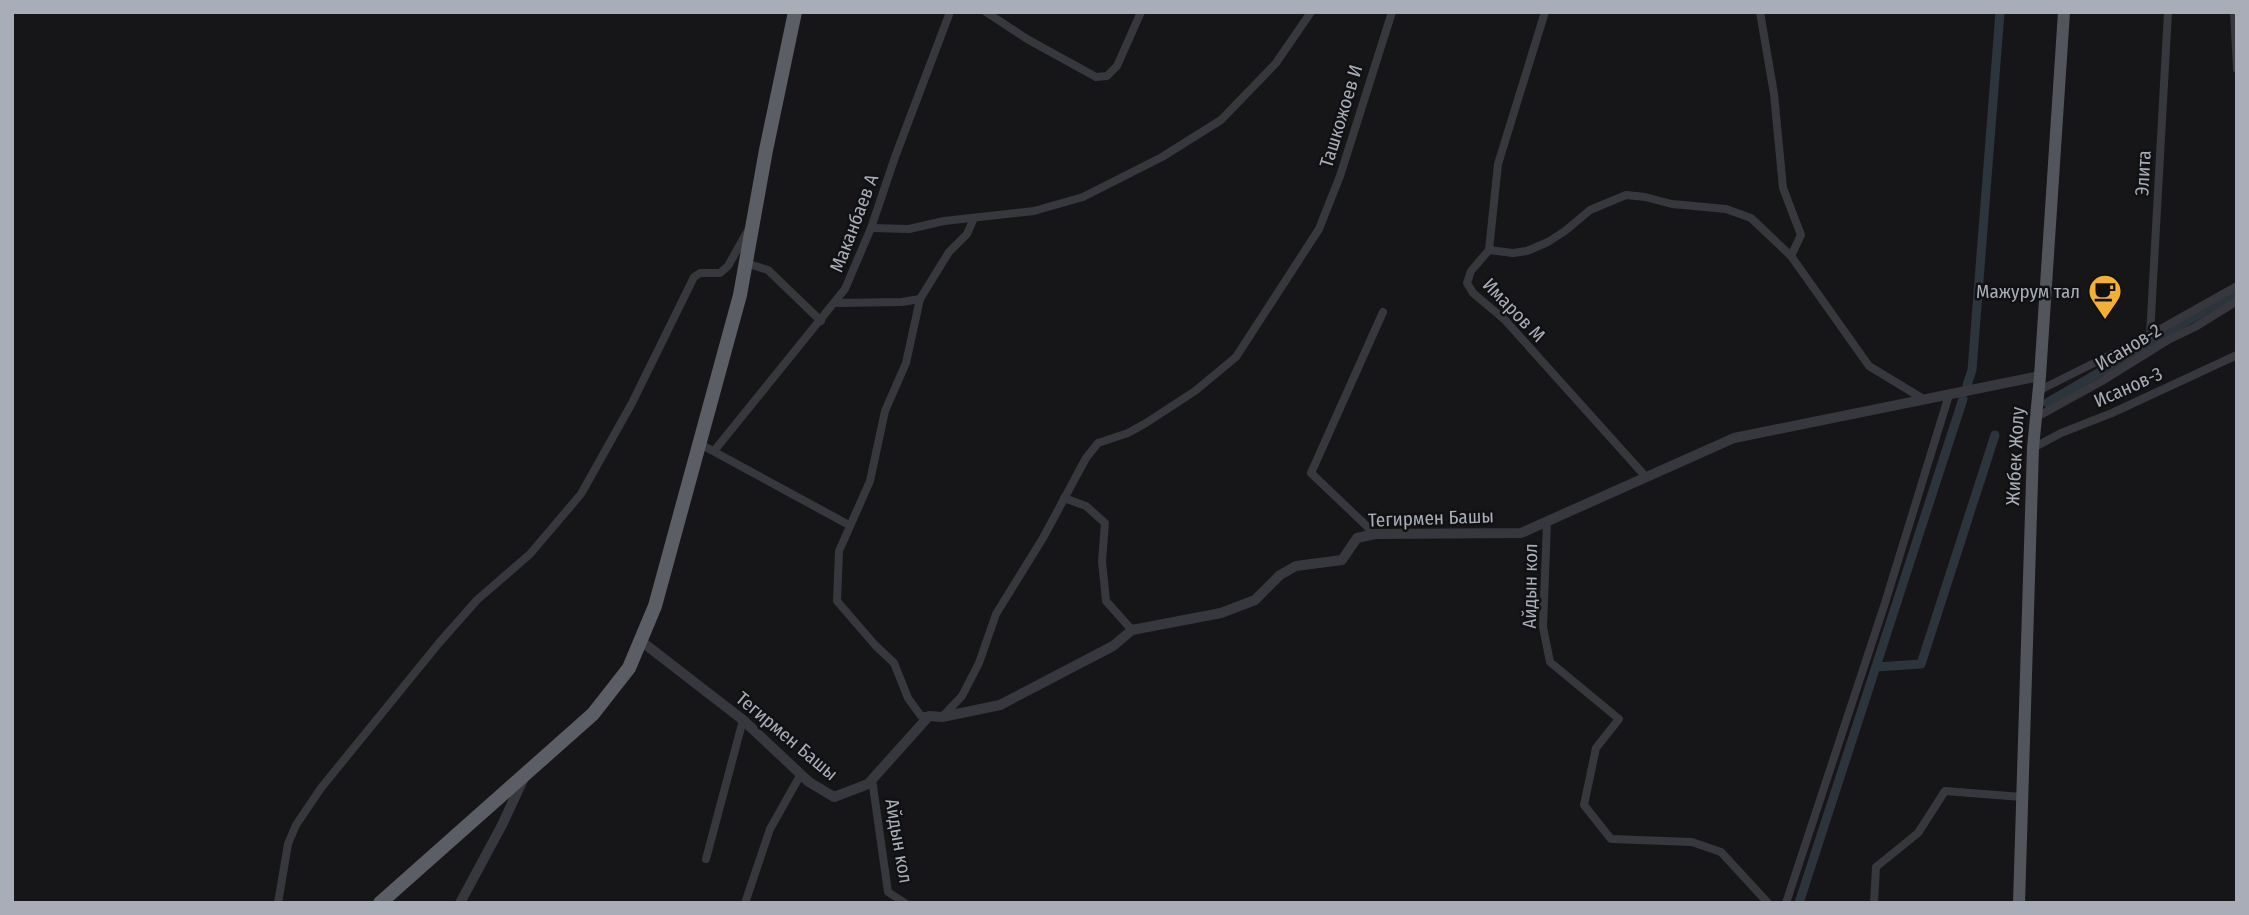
<svg xmlns="http://www.w3.org/2000/svg" width="2249" height="915" font-family="'Fira Sans Condensed',sans-serif">
<style>
.lines{fill:none;stroke-linecap:round;stroke-linejoin:round}
.canal{stroke:#2c353c;stroke-width:9}
.minor{stroke:#37383d;stroke-width:8}
.tertiary{stroke:#37383d;stroke-width:10}
.primary{stroke:#53555c;stroke-width:12}
.trunk{stroke:#5b5e65;stroke-width:14}
.labels{text-anchor:middle;dominant-baseline:central;stroke-width:5;stroke-linejoin:round;paint-order:stroke}
.street-label{font-size:19px;fill:#a8adb8;stroke:#111113}
.poi-label{font-size:19px;fill:#a8adb8;stroke:#111113;text-anchor:end}
</style>
<rect width="100%" height="100%" fill="#161618"/>
<g class="lines">
<g class="canal">
<path d="M 1967,385 L 1972,370 L 2000,12"/>
<path d="M 2047,403 L 2237,292"/>
<path d="M 1876,667 L 1921,664 L 1995,435"/>
<path d="M 1799,903 L 1963,399"/>
</g>
<g class="minor">
<path d="M 986,12 L 1027,39 L 1096,77 L 1107,76 L 1117,66 L 1141,12"/>
<path d="M 1545,12 L 1498,164 L 1489,250 L 1471,271 L 1467,283 L 1473,293 L 1505,320 L 1646,477"/>
<path d="M 1760,12 L 1774,94 L 1783,188 L 1801,235 L 1791,256"/>
<path d="M 2234,12 L 2237,69"/>
<path d="M 871,228 L 909,229 L 944,221 L 1034,211 L 1083,197 L 1162,157 L 1221,120 L 1276,63 L 1311,12"/>
<path d="M 1489,250 L 1513,253 L 1527,251 L 1548,242 L 1565,231 L 1590,210 L 1626,195 L 1645,197 L 1672,204 L 1726,209 L 1751,218 L 1791,256 L 1869,366 L 1925,400"/>
<path d="M 746,263 L 768,270 L 821,321"/>
<path d="M 835,303 L 902,302 L 920,299"/>
<path d="M 2150,335 L 2168,12"/>
<path d="M 2038,391 L 2150,335 L 2237,286"/>
<path d="M 2035,418 L 2102,381 L 2168,340 L 2195,327 L 2237,301"/>
<path d="M 700,444 L 849,525"/>
<path d="M 2033,448 L 2061,433 L 2112,413 L 2237,355"/>
<path d="M 714,451 L 845,289 L 871,228 L 895,157 L 950,12"/>
<path d="M 1064,498 L 1086,506 L 1105,523 L 1102,561 L 1106,601 L 1132,630"/>
<path d="M 1547,522 L 1543,627 L 1550,662 L 1619,719 L 1596,748 L 1584,805 L 1611,839 L 1692,842 L 1721,852 L 1768,903"/>
<path d="M 1375,534 L 1311,473 L 1383,312"/>
<path d="M 929,716 L 921,716 L 908,698 L 894,663 L 875,645 L 837,601 L 839,551 L 870,481 L 885,411 L 906,363 L 920,299 L 949,252 L 967,234 L 974,218"/>
<path d="M 942,717 L 962,696 L 979,663 L 996,614 L 1043,538 L 1086,458 L 1098,443 L 1128,433 L 1146,423 L 1195,391 L 1236,357 L 1319,229 L 1340,176 L 1392,12"/>
<path d="M 872,779 L 888,892 L 905,903"/>
<path d="M 706,859 L 743,720"/>
<path d="M 278,903 L 288,844 L 296,825 L 321,788 L 439,643 L 477,600 L 530,554 L 581,494 L 632,403 L 694,277 L 700,273 L 720,273 L 728,266 L 747,232"/>
<path d="M 745,903 L 770,829 L 801,774"/>
<path d="M 1786,903 L 1885,603 L 1949,395"/>
<path d="M 1874,903 L 1876,867 L 1918,833 L 1945,791 L 2022,797"/>
</g>
<g class="tertiary">
<path d="M 641,641 L 743,720 L 809,782 L 834,797 L 868,784 L 929,716 L 942,717 L 1000,705 L 1113,646 L 1132,630 L 1221,613 L 1255,600 L 1280,575 L 1296,566 L 1342,560 L 1357,538 L 1375,534 L 1521,533 L 1734,438 L 2040,376"/>
<path d="M 460,903 L 502,825 L 523,780"/>
</g>
<path class="primary" d="M 2019,903 L 2033,448 L 2040,376 L 2064,12"/>
<path class="trunk" d="M 380,903 L 593,714 L 629,668 L 655,606 L 740,295 L 766,150 L 795,12"/>
</g>
<defs>
<symbol id="cafe-pin" viewBox="-11 -11 22 30"><path d="M0 17L-7.5 6A9.5 9.5 0 1 1 7.5 6Z" fill="#f2b134" stroke="#111113"/><path d="M-5.5-4.5H6V0H3Q3 3.5 0 3.5H-2.5Q-5.5 3.5-5.5 0ZM3-3.2v2h1.7v-2ZM-6 4.5H4V6H-6Z" fill="#111"/></symbol>
</defs>
<g fill-rule="evenodd">
<use href="#cafe-pin" x="2086" y="272" width="38" height="52"/>
</g>
<g class="labels">
<g class="street-label">
<text transform="translate(1341 116) rotate(-73)">Ташкожоев И</text>
<text transform="translate(2143 173) rotate(-87)">Элита</text>
<text transform="translate(854 223) rotate(-69)">Маканбаев А</text>
<text transform="translate(1514 310) rotate(46)">Имаров М</text>
<text transform="translate(2128 347) rotate(-31)">Исанов-2</text>
<text transform="translate(2128 387) rotate(-24)">Исанов-3</text>
<text transform="translate(2015 456) rotate(-87)">Жибек Жолу</text>
<text transform="translate(1431 518) rotate(-2)">Тегирмен Башы</text>
<text transform="translate(1530 586) rotate(-89)">Айдын кол</text>
<text transform="translate(787 736) rotate(40)">Тегирмен Башы</text>
<text transform="translate(899 841) rotate(80)">Айдын кол</text>
</g>
<g class="poi-label">
<text x="2080" y="291">Мажурум тал</text>
</g>
</g>
<rect width="2249" height="915" fill="none" stroke="#a8adb8" stroke-width="28"/>
</svg>
